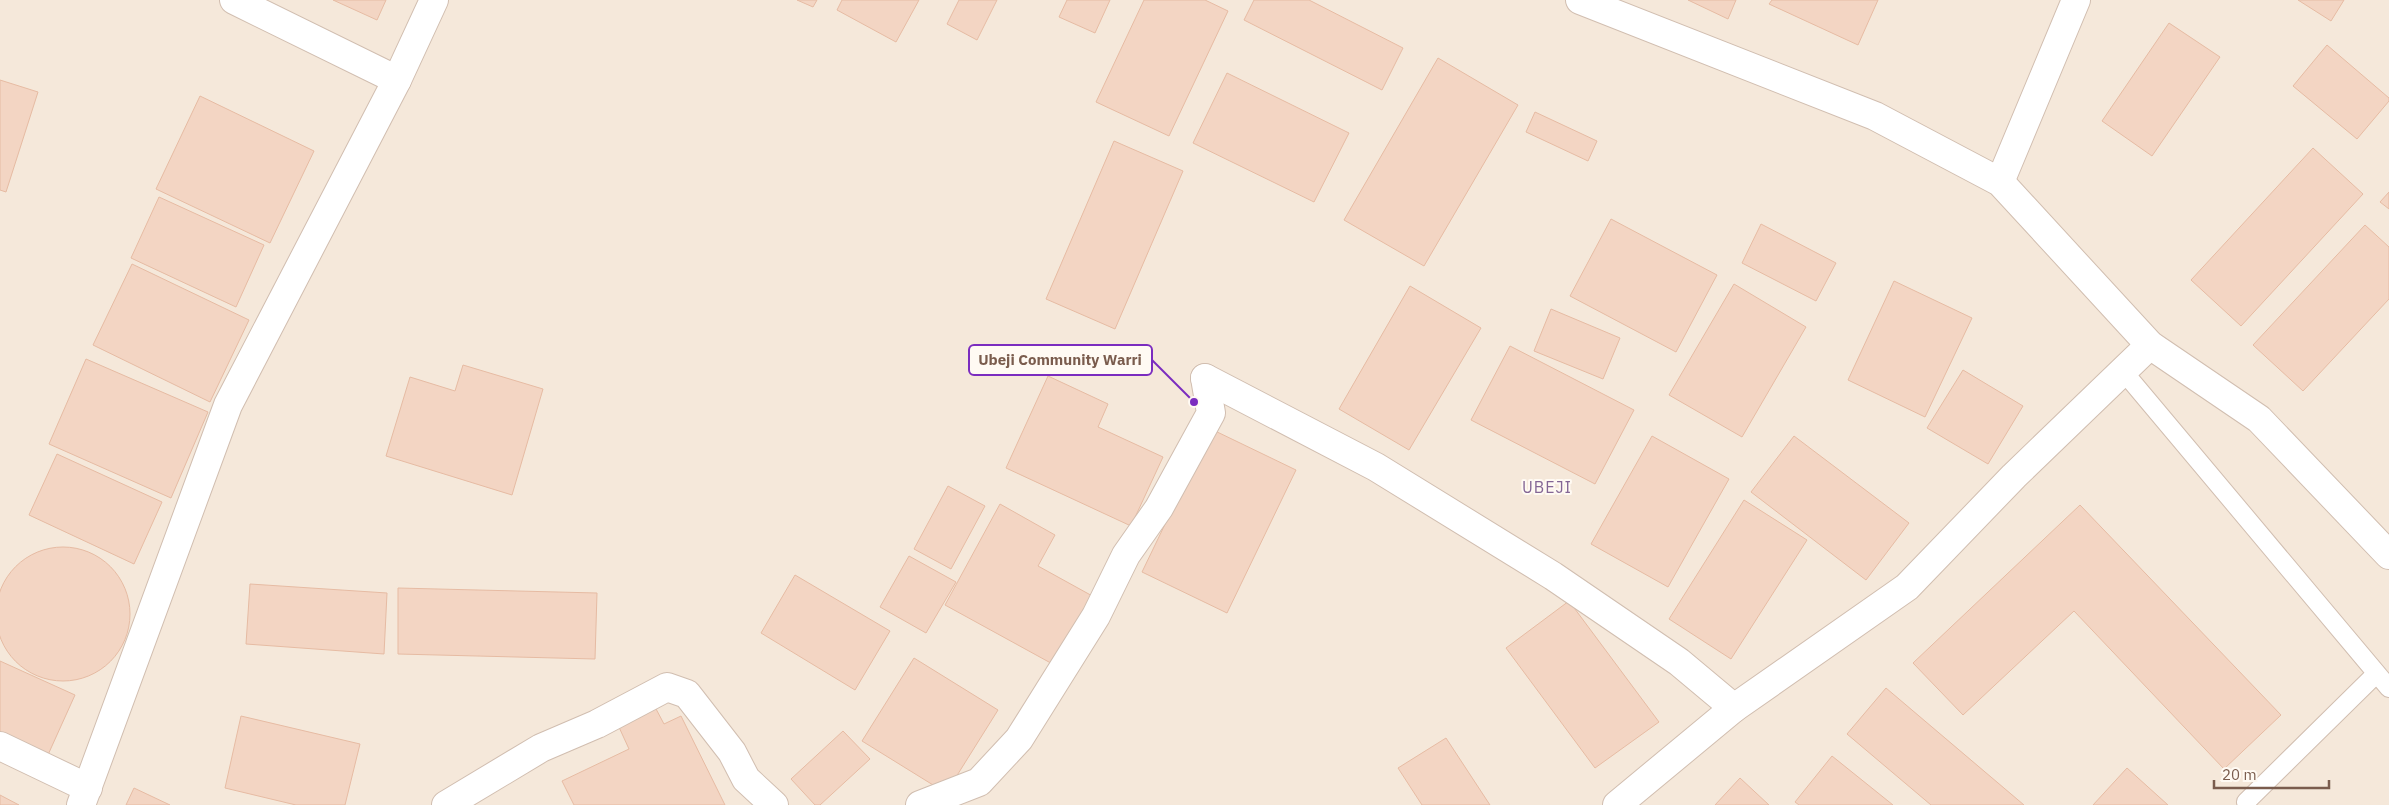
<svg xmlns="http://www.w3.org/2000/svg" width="2389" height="805" font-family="'IBM Plex Sans',sans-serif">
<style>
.residential{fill:#f5e8da}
.building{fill:#f3d5c3;stroke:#e6bba3}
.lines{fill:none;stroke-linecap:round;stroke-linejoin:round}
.service-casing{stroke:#d1beb0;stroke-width:20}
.minor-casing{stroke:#d1beb0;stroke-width:30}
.tertiary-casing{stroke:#d1beb0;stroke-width:30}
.service{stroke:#fff;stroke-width:18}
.minor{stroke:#fff;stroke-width:28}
.tertiary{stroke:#fff;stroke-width:28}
.labels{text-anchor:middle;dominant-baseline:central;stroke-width:4;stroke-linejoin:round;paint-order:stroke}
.quarter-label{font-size:16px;letter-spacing:1px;fill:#846695;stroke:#fffaf3}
.leader{fill:none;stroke:#7b2cbf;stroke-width:2}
.callout-dot{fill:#7b2cbf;stroke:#fffaf3;stroke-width:2}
.callout{fill:#fffaf3;stroke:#7b2cbf;stroke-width:2}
.callout-label{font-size:15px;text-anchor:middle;font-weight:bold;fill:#7a5c4d}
</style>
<rect width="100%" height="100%" fill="#fdf6ec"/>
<rect class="residential" x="0" y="0" width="2389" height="805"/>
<g class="building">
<path d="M 333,0 L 386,0 L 377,20 Z"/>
<path d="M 797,0 L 817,0 L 813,7 Z"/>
<path d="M 842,0 L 919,0 L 896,42 L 837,10 Z"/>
<path d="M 959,0 L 997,0 L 977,40 L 947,24 Z"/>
<path d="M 1067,0 L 1110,0 L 1095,33 L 1059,17 Z"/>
<path d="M 1144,0 L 1205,0 L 1228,11 L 1169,136 L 1096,102 Z"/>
<path d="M 1254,0 L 1309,0 L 1403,48 L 1382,90 L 1244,20 Z"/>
<path d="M 1688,0 L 1736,0 L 1728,19 Z"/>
<path d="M 1772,0 L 1878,0 L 1858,45 L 1769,4 Z"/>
<path d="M 2298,0 L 2344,0 L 2331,21 Z"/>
<path d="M 2169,23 L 2220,57 L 2152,156 L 2102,121 Z"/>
<path d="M 2327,45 L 2389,98 L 2389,101 L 2357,139 L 2293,86 Z"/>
<path d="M 1438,58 L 1518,105 L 1424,266 L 1344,220 Z"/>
<path d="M 1227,73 L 1349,133 L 1314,202 L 1193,143 Z"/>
<path d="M 0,80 L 38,92 L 6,192 L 0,190 Z"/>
<path d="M 200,96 L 314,151 L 270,243 L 156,189 Z"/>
<path d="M 1535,112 L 1597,141 L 1588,161 L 1526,132 Z"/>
<path d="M 1114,141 L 1183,171 L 1115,329 L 1046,299 Z"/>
<path d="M 2313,148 L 2363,194 L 2241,326 L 2191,280 Z"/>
<path d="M 2389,192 L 2389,209 L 2380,202 Z"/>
<path d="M 159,197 L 264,245 L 236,307 L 131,258 Z"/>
<path d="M 1611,219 L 1717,275 L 1676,352 L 1570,296 Z"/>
<path d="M 1761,224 L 1836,263 L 1816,301 L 1742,263 Z"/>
<path d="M 2365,225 L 2389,247 L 2389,299 L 2303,391 L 2253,345 Z"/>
<path d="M 132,264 L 249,320 L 210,402 L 93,345 Z"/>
<path d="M 1894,281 L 1972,318 L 1925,417 L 1848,380 Z"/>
<path d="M 1734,284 L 1806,327 L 1742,437 L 1669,395 Z"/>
<path d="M 1410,286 L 1481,328 L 1409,450 L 1339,409 Z"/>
<path d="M 1551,309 L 1620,338 L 1603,379 L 1534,351 Z"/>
<path d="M 1510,346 L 1634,410 L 1595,484 L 1471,420 Z"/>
<path d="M 86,359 L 208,412 L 171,498 L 49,444 Z"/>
<path d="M 463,365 L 543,389 L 512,495 L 386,456 L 410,377 L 455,391 Z"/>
<path d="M 1963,370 L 2023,406 L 1988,464 L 1927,428 Z"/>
<path d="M 1048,376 L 1108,404 L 1098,427 L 1163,457 L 1131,526 L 1006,468 Z"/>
<path d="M 1211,429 L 1296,470 L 1227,613 L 1142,572 Z"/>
<path d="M 1652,436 L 1729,479 L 1668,587 L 1591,544 Z"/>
<path d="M 1794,436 L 1909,523 L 1866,580 L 1751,492 Z"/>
<path d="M 57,454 L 162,502 L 134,564 L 29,515 Z"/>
<path d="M 948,486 L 985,506 L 951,569 L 914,549 Z"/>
<path d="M 1744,500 L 1807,540 L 1731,659 L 1669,619 Z"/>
<path d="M 1000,504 L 1055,535 L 1038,566 L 1096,598 L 1058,667 L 945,605 Z"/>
<path d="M 2080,505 L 2281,715 L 2224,769 L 2074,611 L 1963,715 L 1913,663 Z"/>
<circle cx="63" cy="614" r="67"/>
<path d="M 909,556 L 956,582 L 926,633 L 880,607 Z"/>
<path d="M 795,575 L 890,631 L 855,690 L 761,633 Z"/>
<path d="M 250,584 L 387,593 L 384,654 L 246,644 Z"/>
<path d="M 398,588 L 597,593 L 595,659 L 398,654 Z"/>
<path d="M 1569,601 L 1659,722 L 1595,768 L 1506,648 Z"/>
<path d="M 914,658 L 998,710 L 946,793 L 862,741 Z"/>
<path d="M 0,661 L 75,695 L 47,757 L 0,735 Z"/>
<path d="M 1886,688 L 2024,805 L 1931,805 L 1847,734 Z"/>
<path d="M 655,707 L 664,724 L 681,716 L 725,805 L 574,805 L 562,781 L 629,749 L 618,725 Z"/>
<path d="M 241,716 L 360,744 L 345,805 L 296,805 L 225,788 Z"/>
<path d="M 843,731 L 870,759 L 820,805 L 815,805 L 791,779 Z"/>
<path d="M 1446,738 L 1490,805 L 1422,805 L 1398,768 Z"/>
<path d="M 1832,756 L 1893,805 L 1799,805 L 1795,802 Z"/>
<path d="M 2127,768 L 2168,805 L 2093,805 Z"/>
<path d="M 1740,778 L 1769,805 L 1715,805 Z"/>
<path d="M 134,788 L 170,805 L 126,805 Z"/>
<path d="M 0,795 L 19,805 L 0,805 Z"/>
</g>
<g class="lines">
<defs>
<g id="service">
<path d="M 2123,371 L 2389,688"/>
<path d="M 2247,805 L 2246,802 L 2376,674"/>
</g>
<g id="minor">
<path d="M 234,0 L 397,80"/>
<path d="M 2000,182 L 2076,0"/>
<path d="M 1205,378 L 1376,467 L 1553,576 L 1679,662 L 1734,708"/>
<path d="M 0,746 L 88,788"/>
<path d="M 81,805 L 228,405 L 397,80 L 434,0"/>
<path d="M 446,805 L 541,748 L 597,724 L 667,687 L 687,694 L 732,752 L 746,779 L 774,805"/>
<path d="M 920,805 L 979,782 L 1019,739 L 1096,616 L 1126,555 L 1159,508 L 1211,413 L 1205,378"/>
<path d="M 1617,805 L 1734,708 L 1907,587 L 2014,476 L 2150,345"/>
</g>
<path id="tertiary" d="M 1580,0 L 1875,116 L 2000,182 L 2150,345 L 2259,419 L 2389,555"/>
</defs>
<use href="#service" class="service-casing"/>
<use href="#minor" class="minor-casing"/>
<use href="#tertiary" class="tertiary-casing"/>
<use href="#service" class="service"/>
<use href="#minor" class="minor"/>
<use href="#tertiary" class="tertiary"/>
</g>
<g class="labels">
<g class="quarter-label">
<text x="1547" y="487">UBEJI</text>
</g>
</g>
<path class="leader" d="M1194 402L1152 360"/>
<circle class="callout-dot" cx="1194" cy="402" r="5"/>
<rect class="callout" x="969" y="345" width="183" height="30" rx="5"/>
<g class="callout-label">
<text x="1060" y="365">Ubeji Community Warri</text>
</g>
<path d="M2214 780v8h115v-8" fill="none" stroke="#7a5c4d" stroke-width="2.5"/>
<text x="2222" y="780" font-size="15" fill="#7a5c4d" stroke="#fffaf3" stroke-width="4" paint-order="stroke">20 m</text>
</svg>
